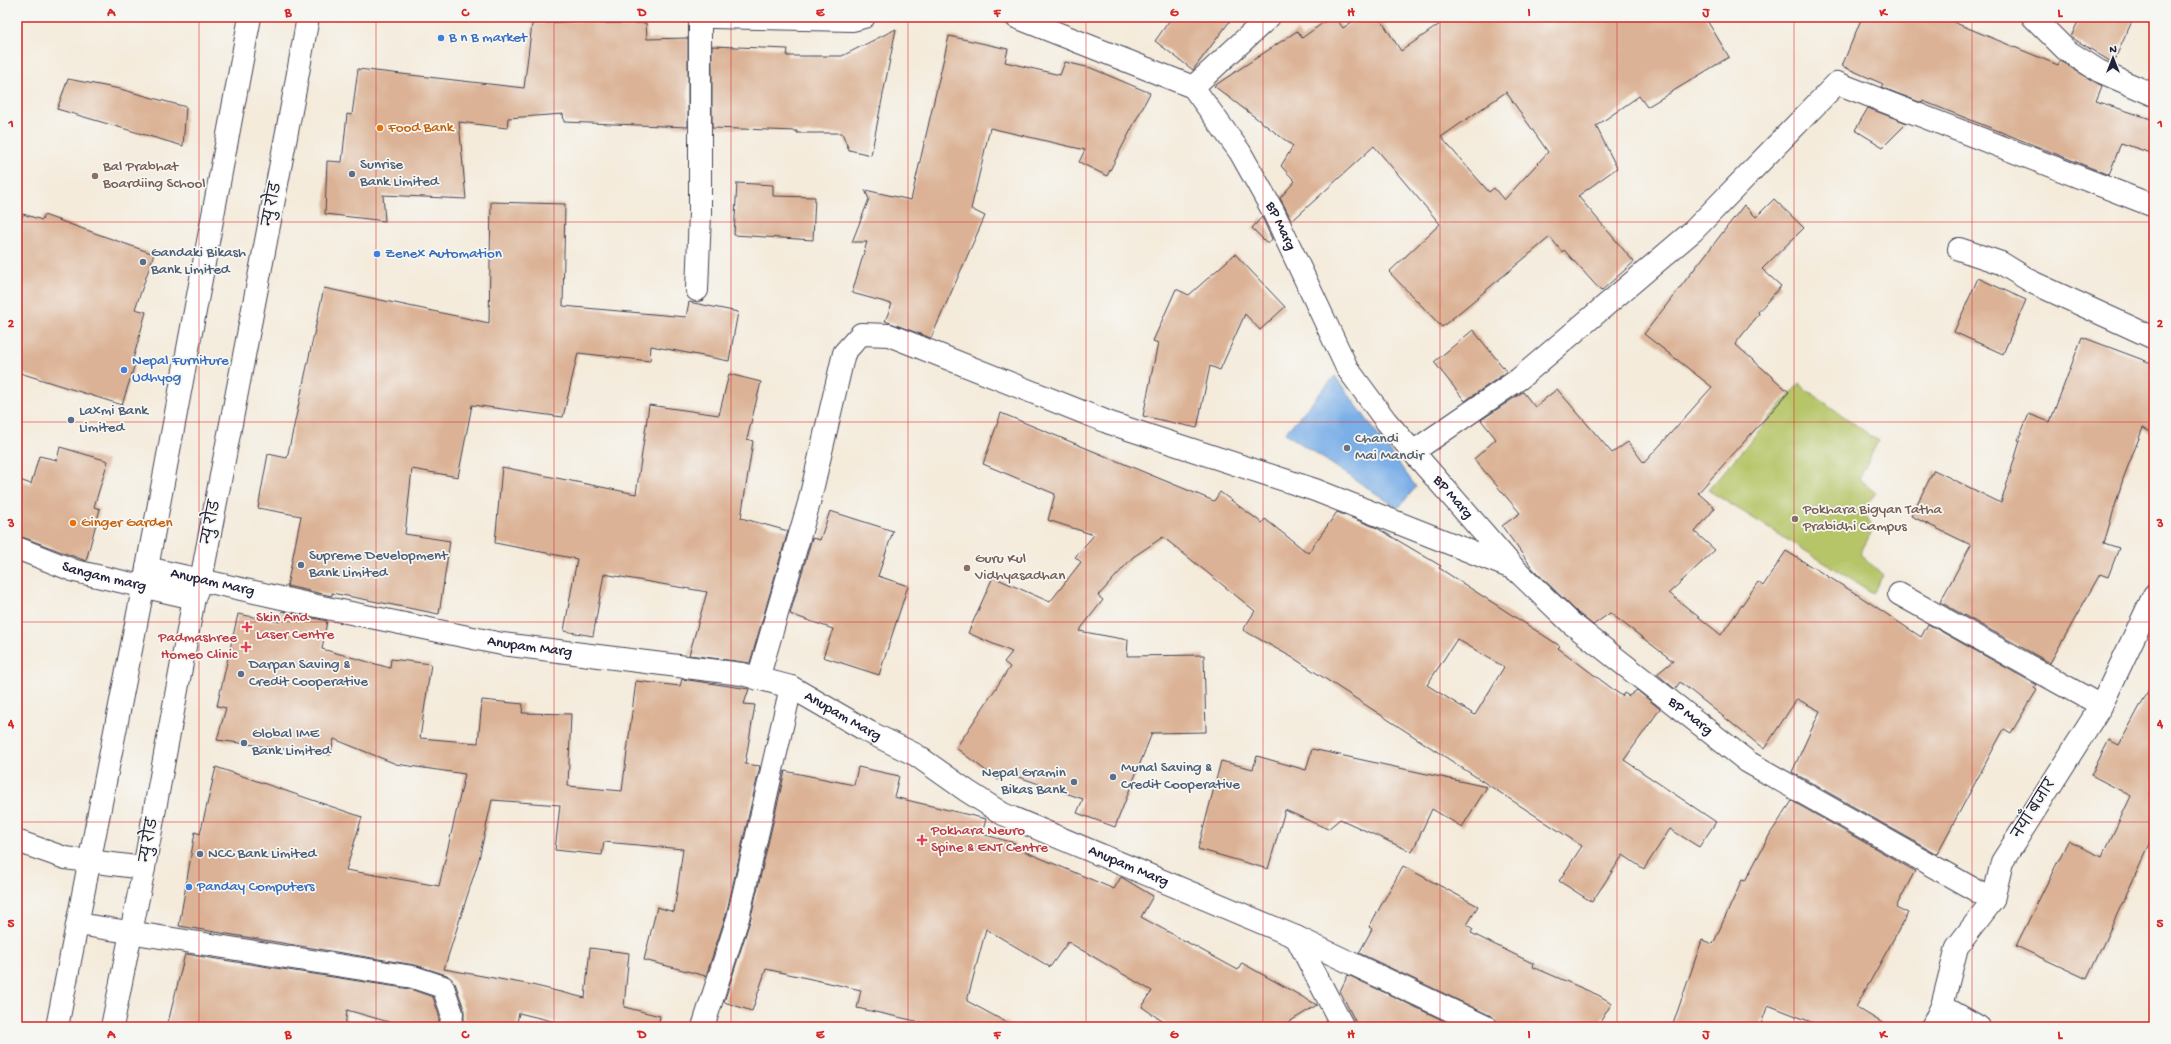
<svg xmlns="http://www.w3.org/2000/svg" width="2171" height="1044" font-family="'Gochi Hand','Playpen Sans Deva',sans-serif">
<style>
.green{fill:#b6c567;stroke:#6c7451}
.water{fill:#79aee7;stroke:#4e6891}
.building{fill:#dbb295;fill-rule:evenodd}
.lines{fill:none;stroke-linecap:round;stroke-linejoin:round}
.minor-casing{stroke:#424053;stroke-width:24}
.major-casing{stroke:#424053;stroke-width:24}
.minor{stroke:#fff;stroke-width:22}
.major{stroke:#fff;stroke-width:22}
.grid{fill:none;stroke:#d62828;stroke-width:1;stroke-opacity:0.55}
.shop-dot{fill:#3f7fe0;stroke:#f6f6f2;stroke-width:1.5}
.food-dot{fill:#e8710a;stroke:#f6f6f2;stroke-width:1.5}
.service-dot{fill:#5c6f8a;stroke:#f6f6f2;stroke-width:1.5}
.education-dot{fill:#8d6e63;stroke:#f6f6f2;stroke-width:1.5}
.worship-dot{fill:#6b7280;stroke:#f6f6f2;stroke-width:1.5}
.health-dot{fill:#e0444e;stroke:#f6f6f2;stroke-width:1.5}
.labels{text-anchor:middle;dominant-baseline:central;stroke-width:3.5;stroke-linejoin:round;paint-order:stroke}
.shop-label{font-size:15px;fill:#366cbe;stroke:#f6f6f2;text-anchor:start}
.food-label{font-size:15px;fill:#c56008;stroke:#f6f6f2;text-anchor:start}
.service-label{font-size:15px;fill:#4e5e75;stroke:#f6f6f2;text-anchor:start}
.education-label{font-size:15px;fill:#785e54;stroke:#f6f6f2;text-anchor:start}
.street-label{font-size:15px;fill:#22223b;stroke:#f6f6f2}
.worship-label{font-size:15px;fill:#5b616d;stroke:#f6f6f2;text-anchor:start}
.health-label{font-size:15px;fill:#be3a42;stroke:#f6f6f2;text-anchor:start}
.neatline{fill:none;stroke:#d62828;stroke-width:1.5}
.grid-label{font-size:13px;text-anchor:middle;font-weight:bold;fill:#d62828}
</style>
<rect width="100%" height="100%" fill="#f6f6f2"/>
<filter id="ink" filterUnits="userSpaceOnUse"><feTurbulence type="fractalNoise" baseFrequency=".025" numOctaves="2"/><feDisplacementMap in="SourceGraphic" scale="8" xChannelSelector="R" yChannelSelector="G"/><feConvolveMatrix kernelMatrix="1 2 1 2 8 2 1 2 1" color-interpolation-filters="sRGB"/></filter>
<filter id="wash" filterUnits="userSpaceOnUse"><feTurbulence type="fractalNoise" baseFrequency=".012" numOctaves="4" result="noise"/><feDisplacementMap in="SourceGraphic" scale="16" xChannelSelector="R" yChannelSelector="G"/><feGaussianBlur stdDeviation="0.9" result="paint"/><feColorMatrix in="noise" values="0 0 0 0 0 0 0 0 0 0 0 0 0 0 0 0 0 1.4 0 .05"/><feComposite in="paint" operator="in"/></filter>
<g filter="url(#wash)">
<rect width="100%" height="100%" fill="#f4ebdb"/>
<path class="green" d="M 1799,384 L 1878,441 L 1859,479 L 1876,493 L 1861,511 L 1874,527 L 1860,554 L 1883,575 L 1873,593 L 1708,490 Z"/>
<path class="water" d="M 1335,376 L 1416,487 L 1398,508 L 1285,433 Z"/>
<g id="blocks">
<g class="building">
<path d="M 1172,17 L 1233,17 L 1193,70 L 1155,41 Z"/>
<path d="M 1331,17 L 1335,17 L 1343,28 L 1359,17 L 1379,17 L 1401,51 L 1450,17 L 1705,17 L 1729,57 L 1647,107 L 1639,96 L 1596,126 L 1617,168 L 1578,196 L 1634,262 L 1601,291 L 1564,250 L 1562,252 L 1550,237 L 1442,327 L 1389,272 L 1440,224 L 1374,146 L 1292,221 L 1280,198 L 1295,181 L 1281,166 L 1293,146 L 1214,86 L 1297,31 L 1302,38 ZM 1506,92 L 1548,152 L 1504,200 L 1494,188 L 1489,192 L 1441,137 Z"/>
<path d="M 1862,17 L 1941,17 L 2058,65 L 2060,61 L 2102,86 L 2096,101 L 2154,120 L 2154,154 L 2121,143 L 2109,175 L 1923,101 L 1922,103 L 1881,87 L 1883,84 L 1842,66 Z"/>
<path d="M 2080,17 L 2134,17 L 2113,63 L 2071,37 Z"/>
<path d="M 592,20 L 592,23 L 646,23 L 647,39 L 688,38 L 688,127 L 564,122 L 563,114 L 508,118 L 507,128 L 459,122 L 466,199 L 383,195 L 385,221 L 325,214 L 327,161 L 342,162 L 347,114 L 352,115 L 358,69 L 524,88 L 532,24 Z"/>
<path d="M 896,29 L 871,155 L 849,150 L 842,133 L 797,133 L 797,131 L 712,128 L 712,46 L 788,49 L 787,56 L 842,56 Z"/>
<path d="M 949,36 L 1008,49 L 1005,62 L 1060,75 L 1065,62 L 1091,68 L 1150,93 L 1107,176 L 1079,162 L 1085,150 L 990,128 L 971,209 L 985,216 L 931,338 L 885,321 L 892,304 L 852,293 L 867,242 L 852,242 L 869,199 L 865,190 L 911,200 Z"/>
<path d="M 68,79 L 120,89 L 186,107 L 183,146 L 57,109 Z"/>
<path d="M 1868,108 L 1907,123 L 1883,147 L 1855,130 Z"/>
<path d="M 737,183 L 773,185 L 773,196 L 815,197 L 813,240 L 734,235 Z"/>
<path d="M 1774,199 L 1804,228 L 1762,269 L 1781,286 L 1758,312 L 1759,314 L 1735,344 L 1789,392 L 1698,493 L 1715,508 L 1695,532 L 1715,550 L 1669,593 L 1721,635 L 1758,582 L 1763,586 L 1786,551 L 1858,595 L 1921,637 L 1928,624 L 2037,685 L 2034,688 L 2037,690 L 2011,733 L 2004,729 L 1937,854 L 1792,772 L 1820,711 L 1797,699 L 1764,749 L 1680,682 L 1675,689 L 1657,674 L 1673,661 L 1610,613 L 1593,625 L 1579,614 L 1533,569 L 1502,526 L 1520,513 L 1474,459 L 1496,439 L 1481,420 L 1523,392 L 1535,407 L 1557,389 L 1612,453 L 1628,442 L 1644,463 L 1712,387 L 1644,334 L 1744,205 L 1756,217 Z"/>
<path d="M 491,202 L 565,204 L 563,306 L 686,317 L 689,302 L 738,312 L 729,361 L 651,346 L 650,361 L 578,353 L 563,417 L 472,405 L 458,477 L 412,469 L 405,534 L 450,541 L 439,614 L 332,593 L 332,596 L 287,586 L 301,516 L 258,508 L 268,454 L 287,458 L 324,288 L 489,323 Z"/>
<path d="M 23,214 L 42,220 L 44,215 L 154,254 L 135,309 L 146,312 L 132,363 L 135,364 L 122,405 L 17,372 L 17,231 Z"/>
<path d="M 1262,217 L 1272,239 L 1268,244 L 1252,228 Z"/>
<path d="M 1235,254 L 1285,307 L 1260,330 L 1245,314 L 1220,370 L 1210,366 L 1197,428 L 1143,416 L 1158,343 L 1153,341 L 1176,289 L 1189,295 Z"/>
<path d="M 1978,278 L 2026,300 L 2003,354 L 1954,332 Z"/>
<path d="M 1473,330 L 1507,372 L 1465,401 L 1434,362 Z"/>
<path d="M 2082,337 L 2154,364 L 2154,434 L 2143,428 L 2123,479 L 2104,543 L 2119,548 L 2108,577 L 2100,574 L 2050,663 L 1940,602 L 1971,545 L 1911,516 L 1934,470 L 2001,503 L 2020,441 L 2018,440 L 2029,414 L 2050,422 Z"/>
<path d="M 729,374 L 761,382 L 747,439 L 753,441 L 741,518 L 788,531 L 750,663 L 689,655 L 707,592 L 604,574 L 593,636 L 564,631 L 577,559 L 495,543 L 502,467 L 636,494 L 649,405 L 719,415 Z"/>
<path d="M 1001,413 L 1214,501 L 1220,492 L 1262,523 L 1265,519 L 1308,553 L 1337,512 L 1377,528 L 1441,566 L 1439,568 L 1560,646 L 1558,648 L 1622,696 L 1624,693 L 1629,696 L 1637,690 L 1660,709 L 1624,760 L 1716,822 L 1699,847 L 1670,829 L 1644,869 L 1623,855 L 1592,902 L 1559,881 L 1582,846 L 1295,659 L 1243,630 L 1255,611 L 1163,537 L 1133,557 L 1098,596 L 1103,600 L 1079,631 L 1128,640 L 1127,656 L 1204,655 L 1206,732 L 1152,733 L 1115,827 L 1077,813 L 1083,799 L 1001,771 L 998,780 L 956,748 L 1010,667 L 1004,662 L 1012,652 L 968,633 L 993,577 L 1050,602 L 1081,562 L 1075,557 L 1094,535 L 1048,520 L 1055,494 L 983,464 ZM 1457,639 L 1504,667 L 1475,715 L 1427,685 Z"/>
<path d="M 60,447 L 108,461 L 94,507 L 100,509 L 86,561 L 17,535 L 17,479 L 31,484 L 39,456 L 57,460 Z"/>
<path d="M 830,511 L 893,531 L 878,576 L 908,586 L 879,675 L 823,657 L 833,629 L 790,614 L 812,538 L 820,540 Z"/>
<path d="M 282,611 L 327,621 L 322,649 L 390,668 L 391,659 L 431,664 L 420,738 L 478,743 L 482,700 L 523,704 L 522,713 L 571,714 L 568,786 L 622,791 L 636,681 L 680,686 L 682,679 L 749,689 L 744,704 L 755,705 L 745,764 L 760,766 L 726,915 L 706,976 L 644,960 L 657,907 L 674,912 L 683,849 L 604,842 L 602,855 L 555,850 L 560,805 L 492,800 L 479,859 L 444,969 L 532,985 L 585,998 L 590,948 L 629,953 L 624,1007 L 660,1016 L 658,1027 L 576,1027 L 519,1013 L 516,1027 L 464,1027 L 464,1009 L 455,983 L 447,975 L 415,965 L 179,926 L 195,832 L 200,834 L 216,767 L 362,817 L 346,870 L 439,886 L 465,774 L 396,764 L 334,739 L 330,755 L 217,740 L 226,708 L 217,706 L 238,614 L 280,622 Z"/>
<path d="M 2154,680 L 2154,835 L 2087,979 L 2016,946 L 2068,841 L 2102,857 L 2131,796 L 2091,775 L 2109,740 L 2119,745 Z"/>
<path d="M 1312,749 L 1487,787 L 1462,827 L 1432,809 L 1412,852 L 1340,819 L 1328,829 L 1285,810 L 1268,869 L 1198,849 L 1221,761 L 1253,769 L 1257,756 L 1306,770 Z"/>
<path d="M 858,767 L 899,776 L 894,797 L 986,819 L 982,834 L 1015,843 L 1014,847 L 1114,889 L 1121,877 L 1153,896 L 1141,917 L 1238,970 L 1242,963 L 1317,1005 L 1281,1027 L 1171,1027 L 1142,1007 L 1152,991 L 1068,942 L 1050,967 L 986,929 L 967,1001 L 1015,1027 L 943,1027 L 857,1008 L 861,990 L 766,969 L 752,1011 L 724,1002 L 750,921 L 785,771 L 854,785 Z"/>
<path d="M 1792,801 L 1915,871 L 1896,907 L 1908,913 L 1856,1007 L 1889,1027 L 1824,1027 L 1768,1005 L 1760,1027 L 1672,1027 L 1702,940 L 1713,944 L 1742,880 L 1745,881 L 1770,834 Z"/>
<path d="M 1403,866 L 1478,906 L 1467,925 L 1473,929 L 1471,933 L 1534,964 L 1533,967 L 1598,995 L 1612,1003 L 1597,1027 L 1498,1027 L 1496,1020 L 1491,1016 L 1359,953 L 1372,929 L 1369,927 Z"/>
<path d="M 185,954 L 410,989 L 433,997 L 439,1015 L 439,1027 L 406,1027 L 347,1010 L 345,1027 L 167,1027 Z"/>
<path d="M 1348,975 L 1457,1027 L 1358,1027 L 1340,991 Z"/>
</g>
</g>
</g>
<g filter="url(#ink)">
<use href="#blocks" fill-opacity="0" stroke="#424053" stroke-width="1"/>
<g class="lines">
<defs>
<g id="minor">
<path d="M 713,17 L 853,20 L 864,17"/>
<path id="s1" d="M 1016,17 L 1193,87 L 1240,152 L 1273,211 L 1347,368 L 1386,421 L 1515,569 L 1571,623 L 1748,762 L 1993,900"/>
<path d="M 2033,17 L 2066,50 L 2099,71 L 2154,95"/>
<path d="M 1193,87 L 1269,17"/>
<path d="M 1959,249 L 2001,263 L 2034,283 L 2154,338"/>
<path d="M 697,290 L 700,213 L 700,17"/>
<path d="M 1414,451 L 1519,379 L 1693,231 L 1837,83 L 2154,206"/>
<path id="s2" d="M 17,548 L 75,571 L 194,598"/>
<path d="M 1899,594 L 2101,706"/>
<path d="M 758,679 L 809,503 L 844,353 L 861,334 L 889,335 L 1110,423 L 1315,490 L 1512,568"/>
<path d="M 17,841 L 65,858 L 144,868"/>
<path d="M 78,924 L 413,977 L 443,987 L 452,1013 L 451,1027"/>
<path d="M 1296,937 L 1343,1027"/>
<path d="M 1942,1006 L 1979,1027"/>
<path d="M 703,1027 L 738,918 L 791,687"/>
</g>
<g id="major">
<path id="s3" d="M 147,568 L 317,606 L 502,644 L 742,674 L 791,687 L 869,732 L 916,755 L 967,791 L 1003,814 L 1296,937 L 1486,1027"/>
<path d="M 57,1027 L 147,568 L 250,17"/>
<path d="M 112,1027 L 144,868 L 194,598 L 201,580 L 294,95 L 308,17"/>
<path d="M 1932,1027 L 1942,1006 L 1957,947 L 1993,900 L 2002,862 L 2101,706 L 2154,595"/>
</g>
</defs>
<use href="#minor" class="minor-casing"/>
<use href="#major" class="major-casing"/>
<use href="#minor" class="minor"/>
<use href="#major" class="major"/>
</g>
</g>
<path class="grid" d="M 199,17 L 199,1027M 376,17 L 376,1027M 554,17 L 554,1027M 731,17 L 731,1027M 908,17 L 908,1027M 1086,17 L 1086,1027M 1263,17 L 1263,1027M 1440,17 L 1440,1027M 1617,17 L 1617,1027M 1794,17 L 1794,1027M 1972,17 L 1972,1027M 17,222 L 2154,222M 17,422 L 2154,422M 17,622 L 2154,622M 17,822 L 2154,822"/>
<g class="shop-dot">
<circle cx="441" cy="38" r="4"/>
<circle cx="377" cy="254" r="4"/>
<circle cx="124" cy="370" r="4"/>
<circle cx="189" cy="887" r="4"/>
</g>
<g class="food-dot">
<circle cx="380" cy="128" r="4"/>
<circle cx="73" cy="523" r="4"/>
</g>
<g class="service-dot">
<circle cx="352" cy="174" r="4"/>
<circle cx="143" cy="262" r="4"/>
<circle cx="71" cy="420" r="4"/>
<circle cx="301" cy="565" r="4"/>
<circle cx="241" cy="674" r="4"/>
<circle cx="244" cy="743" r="4"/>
<circle cx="1113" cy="777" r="4"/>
<circle cx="1074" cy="782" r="4"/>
<circle cx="200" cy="854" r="4"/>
</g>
<g class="education-dot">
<circle cx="95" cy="176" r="4"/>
<circle cx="1795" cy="519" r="4"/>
<circle cx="967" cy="568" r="4"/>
</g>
<circle class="worship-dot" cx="1347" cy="448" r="4"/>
<g class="health-dot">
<path d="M245 621h4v4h4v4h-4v4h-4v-4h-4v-4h4z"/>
<path d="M244 641h4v4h4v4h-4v4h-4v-4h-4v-4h4z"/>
<path d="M920 834h4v4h4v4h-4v4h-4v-4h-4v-4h4z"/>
</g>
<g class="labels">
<g class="shop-label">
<text x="449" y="38">B n B market</text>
<text x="385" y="254">Zenex Automation</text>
<text x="132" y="361">Nepal Furniture<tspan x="132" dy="17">Udhyog</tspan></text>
<text x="197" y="887">Panday Computers</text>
</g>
<g class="food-label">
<text x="388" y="128">Food Bank</text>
<text x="81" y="523">Ginger Garden</text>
</g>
<g class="service-label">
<text x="360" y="165">Sunrise<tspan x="360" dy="17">Bank Limited</tspan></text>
<text x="151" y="253">Gandaki Bikash<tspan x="151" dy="17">Bank Limited</tspan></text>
<text x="79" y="411">Laxmi Bank<tspan x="79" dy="17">Limited</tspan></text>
<text x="309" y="556">Supreme Development<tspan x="309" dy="17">Bank Limited</tspan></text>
<text x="249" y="665">Darpan Saving &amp;<tspan x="249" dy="17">Credit Cooperative</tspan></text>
<text x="252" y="734">Global IME<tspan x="252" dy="17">Bank Limited</tspan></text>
<text x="1121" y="768">Munal Saving &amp;<tspan x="1121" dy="17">Credit Cooperative</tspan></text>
<text x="1066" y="773" text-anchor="end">Nepal Gramin<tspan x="1066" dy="17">Bikas Bank</tspan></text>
<text x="208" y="854">NCC Bank Limited</text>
</g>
<g class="education-label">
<text x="103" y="167">Bal Prabhat<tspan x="103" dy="17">Boardiing School</tspan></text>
<text x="1803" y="510">Pokhara Bigyan Tatha<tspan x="1803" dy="17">Prabidhi Campus</tspan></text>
<text x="975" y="559">Guru Kul<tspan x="975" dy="17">Vidhyasadhan</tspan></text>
</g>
<g class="street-label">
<text transform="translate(273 204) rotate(-79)">न्यु रोड</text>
<text stroke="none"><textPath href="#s1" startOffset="355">BP Marg</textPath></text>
<text stroke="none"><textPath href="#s1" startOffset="679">BP Marg</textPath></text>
<text transform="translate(212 522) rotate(-79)">न्यु रोड</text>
<text stroke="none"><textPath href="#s2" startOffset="92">Sangam marg</textPath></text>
<text stroke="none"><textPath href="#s3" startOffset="67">Anupam Marg</textPath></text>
<text stroke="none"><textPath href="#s3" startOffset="391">Anupam Marg</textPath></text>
<text stroke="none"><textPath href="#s3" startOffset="715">Anupam Marg</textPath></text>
<text stroke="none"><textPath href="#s1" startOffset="1003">BP Marg</textPath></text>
<text transform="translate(2035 809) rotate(-58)">नयाँ बजार</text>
<text transform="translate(150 840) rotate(-80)">न्यु रोड</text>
<text stroke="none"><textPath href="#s3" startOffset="1039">Anupam Marg</textPath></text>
</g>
<g class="worship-label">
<text x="1355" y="439">Chandi<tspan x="1355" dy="17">Mai Mandir</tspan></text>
</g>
<g class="health-label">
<text x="256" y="618">Skin And<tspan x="256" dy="17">Laser Centre</tspan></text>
<text x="237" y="638" text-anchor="end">Padmashree<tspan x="237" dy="17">Homeo Clinic</tspan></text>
<text x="931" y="831">Pokhara Neuro<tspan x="931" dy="17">Spine &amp; ENT Centre</tspan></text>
</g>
</g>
<rect width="2171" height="1044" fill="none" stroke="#f6f6f2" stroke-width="44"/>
<g transform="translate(2113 58)" stroke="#f6f6f2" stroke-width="3" paint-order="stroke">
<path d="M0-3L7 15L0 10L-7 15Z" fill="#22223b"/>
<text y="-6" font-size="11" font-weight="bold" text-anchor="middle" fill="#22223b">N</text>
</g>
<rect x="22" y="22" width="2127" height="1000" class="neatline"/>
<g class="grid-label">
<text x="111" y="16">A</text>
<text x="288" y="16">B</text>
<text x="465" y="16">C</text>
<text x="642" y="16">D</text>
<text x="820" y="16">E</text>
<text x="997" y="16">F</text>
<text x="1174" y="16">G</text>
<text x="1351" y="16">H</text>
<text x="1529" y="16">I</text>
<text x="1706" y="16">J</text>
<text x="1883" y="16">K</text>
<text x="2060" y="16">L</text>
<text x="11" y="127">1</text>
<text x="2160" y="127">1</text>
<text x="11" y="327">2</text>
<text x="2160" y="327">2</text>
<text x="11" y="527">3</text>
<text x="2160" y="527">3</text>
<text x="11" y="727">4</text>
<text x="2160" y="727">4</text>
<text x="11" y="927">5</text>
<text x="2160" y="927">5</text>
<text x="111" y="1038">A</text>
<text x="288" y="1038">B</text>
<text x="465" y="1038">C</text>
<text x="642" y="1038">D</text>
<text x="820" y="1038">E</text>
<text x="997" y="1038">F</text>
<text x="1174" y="1038">G</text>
<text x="1351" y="1038">H</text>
<text x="1529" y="1038">I</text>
<text x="1706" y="1038">J</text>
<text x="1883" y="1038">K</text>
<text x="2060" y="1038">L</text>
</g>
</svg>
